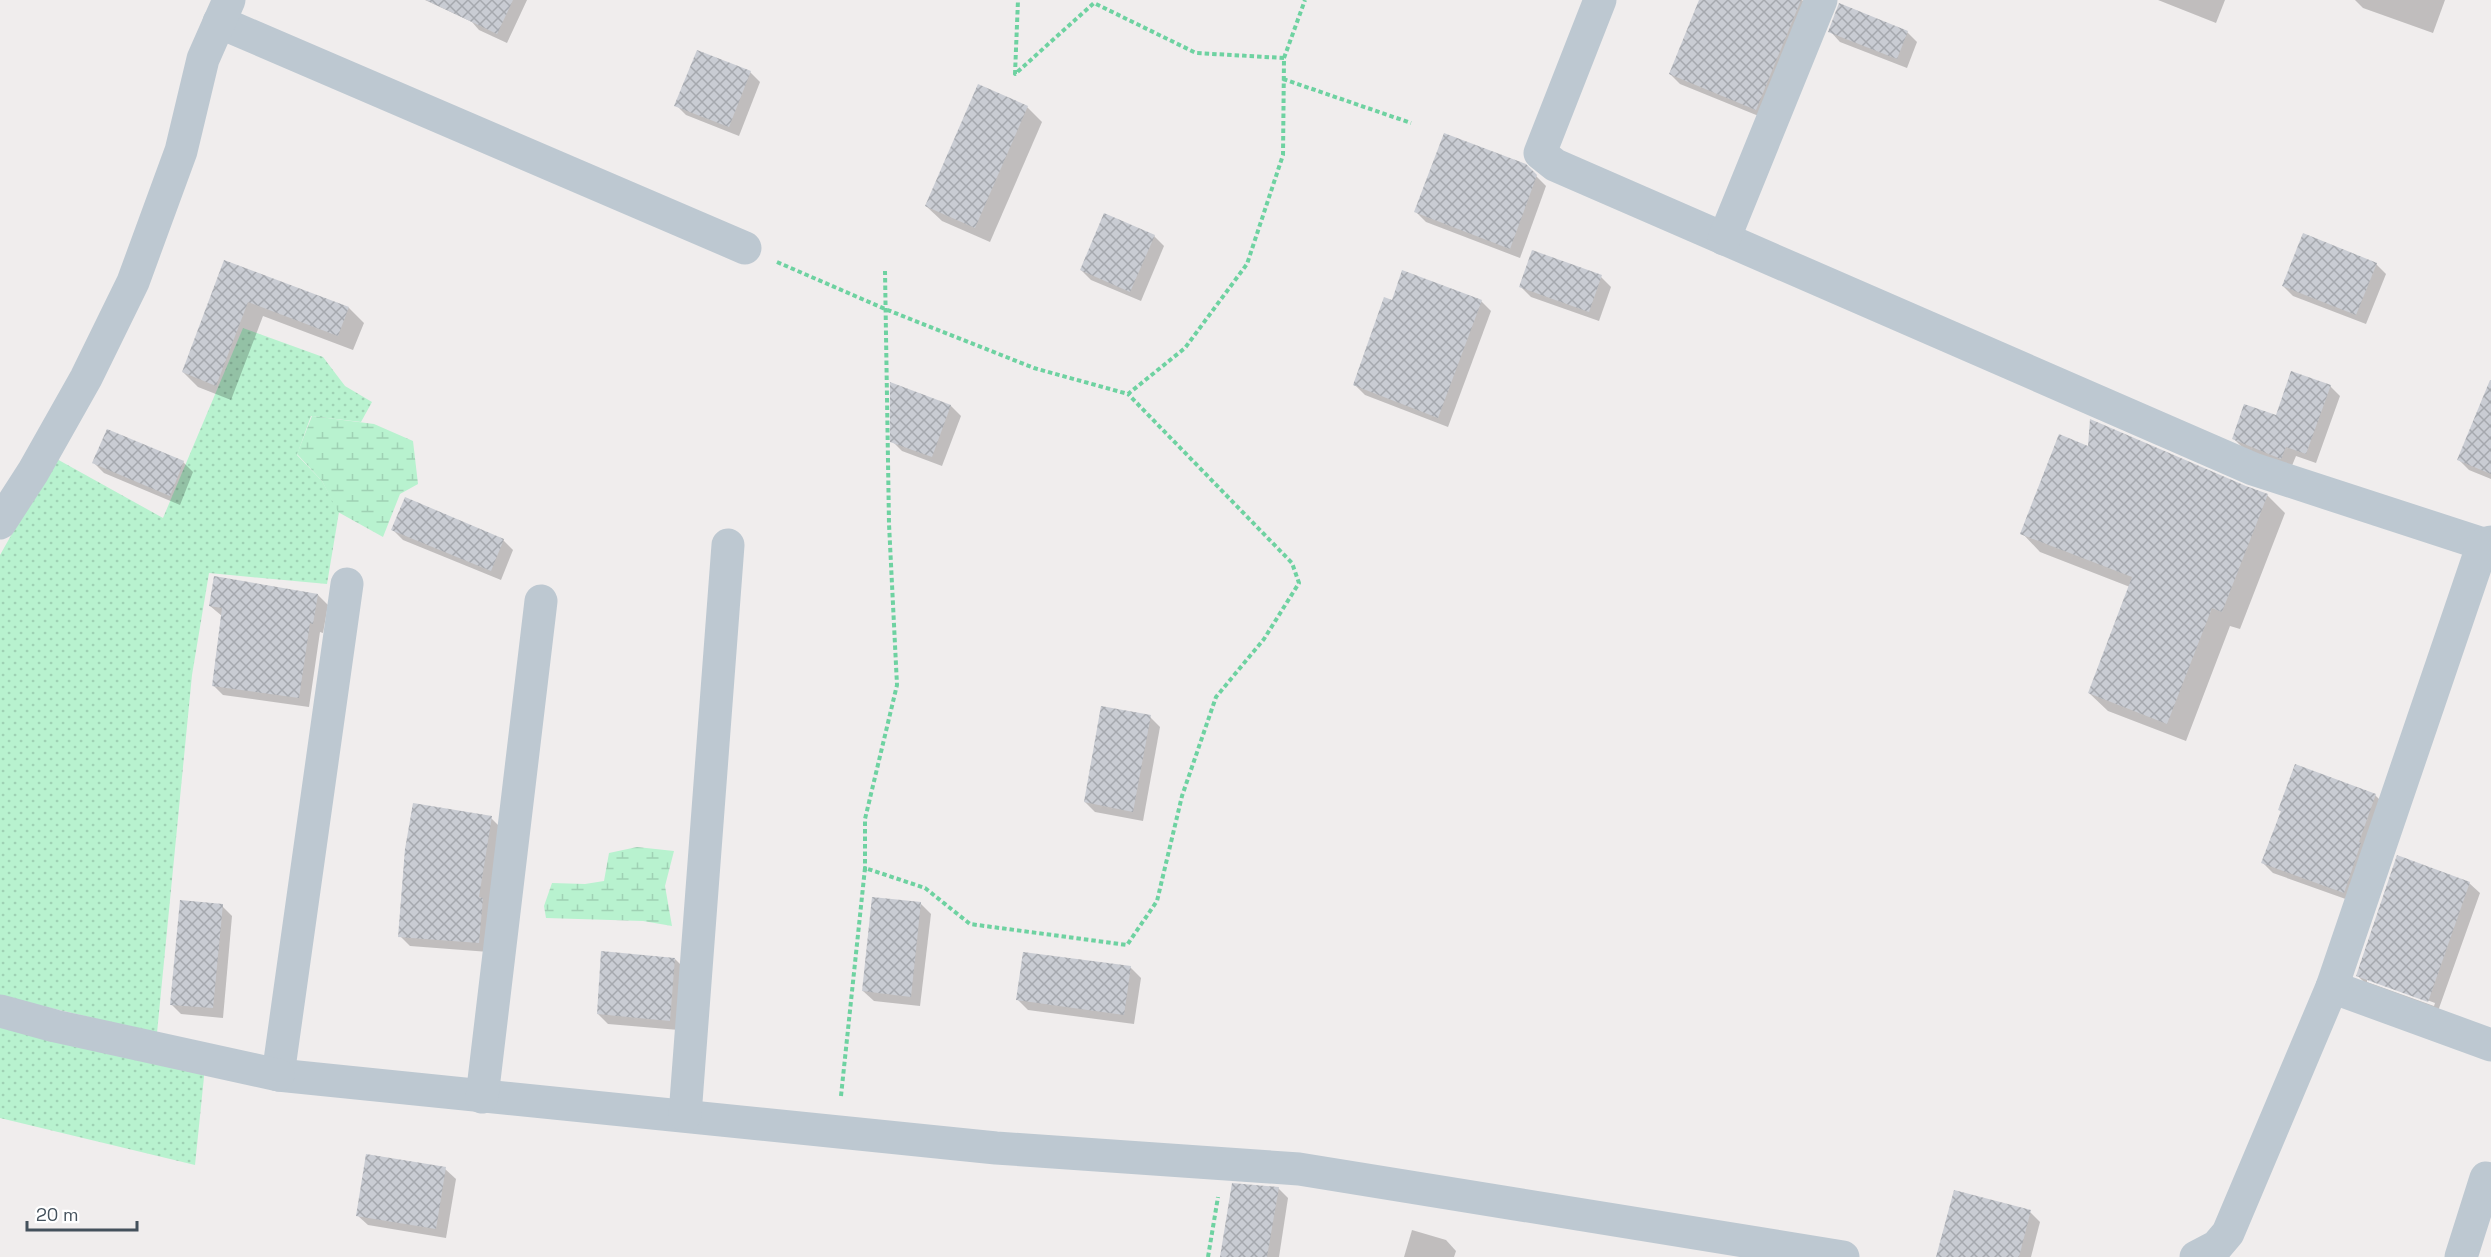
<svg xmlns="http://www.w3.org/2000/svg" width="2491" height="1257" font-family="'Space Grotesk',sans-serif">
<style>
.grass{fill:url(#grass-dots)}
.wetland{fill:url(#wetland-marsh)}
.shadow{fill:#0003;fill-rule:evenodd}
.building{fill:url(#building-cross-hatch)}
.lines{fill:none;stroke-linecap:round;stroke-linejoin:round}
.path{stroke:#6ed2a1;stroke-width:4;stroke-dasharray:4.5 3;stroke-linecap:butt}
.minor{stroke:#bdc8d1;stroke-width:33}
</style>
<defs>
<pattern id="grass-dots" width="8" height="8" patternUnits="userSpaceOnUse" patternTransform="scale(1.5)"><rect width="8" height="8" fill="#b8f2cf"/><path d="M2 2h.1M6 6h.1" fill="none" stroke="#9fd1b4" stroke-width="1.8" stroke-linecap="round"/></pattern>
<pattern id="wetland-marsh" width="20" height="14" patternUnits="userSpaceOnUse" patternTransform="scale(1.5)"><rect width="20" height="14" fill="#b8f2cf"/><path d="M1 5h8M5 5V1M11 12h8M15 12V8" fill="none" stroke="#9fd1b4"/></pattern>
<pattern id="building-cross-hatch" width="8" height="8" patternUnits="userSpaceOnUse" patternTransform="scale(1.5)"><rect width="8" height="8" fill="#c9ccd3"/><path d="M0 0l8 8M0 8l8-8" fill="none" stroke="#a5a8ae"/></pattern>
</defs>
<rect width="100%" height="100%" fill="#f0eded"/>
<g class="grass">
<path d="M 243,328 L 323,357 L 345,386 L 372,402 L 361,422 L 311,416 L 297,455 L 322,481 L 339,512 L 327,584 L 209,573 L 192,675 L 157,1033 L 0,996 L 0,555 L 55,458 L 163,518 Z"/>
<path d="M 0,1020 L 205,1067 L 195,1165 L 0,1118 Z"/>
</g>
<g class="wetland">
<path d="M 312,416 L 374,424 L 413,441 L 418,484 L 400,494 L 383,537 L 338,512 L 322,481 L 297,454 Z"/>
<path d="M 637,847 L 674,851 L 665,886 L 672,926 L 643,921 L 546,918 L 544,906 L 552,883 L 585,884 L 604,881 L 609,853 Z"/>
</g>
<g class="shadow">
<path d="M 425,0 L 527,0 L 507,43 L 479,30 L 472,22 Z"/>
<path d="M 1701,0 L 1802,0 L 1810,9 L 1766,119 L 1680,84 L 1670,74 Z"/>
<path d="M 2158,0 L 2225,0 L 2216,23 Z"/>
<path d="M 2355,0 L 2445,0 L 2433,33 L 2363,8 Z"/>
<path d="M 1830,31 L 1907,32 L 1917,42 L 1907,68 L 1840,42 Z"/>
<path d="M 750,72 L 760,82 L 739,136 L 686,115 L 676,105 Z"/>
<path d="M 1027,107 L 1042,122 L 990,242 L 942,221 L 926,206 Z"/>
<path d="M 1525,165 L 1546,186 L 1520,258 L 1426,222 L 1416,212 Z"/>
<path d="M 1154,236 L 1164,246 L 1141,301 L 1091,280 L 1081,270 Z"/>
<path d="M 225,261 L 349,308 L 364,323 L 353,350 L 263,316 L 231,400 L 198,387 L 183,372 Z"/>
<path d="M 2376,264 L 2386,274 L 2366,324 L 2293,296 L 2283,286 Z"/>
<path d="M 1601,277 L 1611,287 L 1599,321 L 1531,297 L 1521,287 Z"/>
<path d="M 1481,301 L 1491,311 L 1448,427 L 1365,395 L 1355,385 L 1393,302 Z"/>
<path d="M 892,384 L 951,406 L 961,416 L 942,466 L 902,451 L 892,441 Z"/>
<path d="M 2330,386 L 2340,396 L 2316,463 L 2296,456 L 2291,468 L 2244,449 L 2234,439 Z"/>
<path d="M 2491,428 L 2491,479 L 2469,470 L 2459,460 Z"/>
<path d="M 2089,448 L 2267,495 L 2285,513 L 2240,629 L 2230,626 L 2186,741 L 2108,711 L 2089,693 L 2130,587 L 2040,552 L 2022,533 Z"/>
<path d="M 183,462 L 193,472 L 180,505 L 104,473 L 94,463 Z"/>
<path d="M 393,530 L 503,540 L 513,550 L 501,580 L 403,540 Z"/>
<path d="M 318,595 L 328,605 L 323,633 L 320,632 L 309,707 L 223,695 L 213,685 L 222,616 L 210,606 Z"/>
<path d="M 1150,717 L 1160,727 L 1143,821 L 1095,812 L 1085,802 Z"/>
<path d="M 2375,795 L 2385,805 L 2354,902 L 2273,873 L 2263,863 L 2282,812 L 2279,810 Z"/>
<path d="M 491,818 L 501,828 L 489,952 L 410,946 L 400,936 Z"/>
<path d="M 2469,883 L 2480,893 L 2438,1011 L 2367,985 L 2357,975 ZM 2367,978 L 2435,1003 L 2434,1006 L 2367,982 Z"/>
<path d="M 921,904 L 931,914 L 920,1006 L 874,1001 L 863,991 Z"/>
<path d="M 222,906 L 232,916 L 223,1018 L 181,1014 L 171,1004 Z"/>
<path d="M 675,959 L 685,969 L 679,1030 L 608,1024 L 598,1014 Z"/>
<path d="M 1130,967 L 1141,978 L 1134,1024 L 1028,1010 L 1018,1000 Z"/>
<path d="M 445,1169 L 456,1179 L 446,1238 L 368,1225 L 357,1215 Z"/>
<path d="M 1278,1188 L 1288,1198 L 1279,1257 L 1222,1257 Z"/>
<path d="M 2030,1212 L 2040,1222 L 2031,1257 L 1937,1257 Z"/>
<path d="M 1412,1230 L 1446,1240 L 1456,1251 L 1454,1257 L 1404,1257 Z"/>
</g>
<g class="building">
<path d="M 426,0 L 513,0 L 497,34 Z"/>
<path d="M 1699,0 L 1801,0 L 1756,110 L 1669,74 Z"/>
<path d="M 1839,3 L 1908,31 L 1897,59 L 1828,32 Z"/>
<path d="M 697,50 L 751,71 L 729,127 L 674,106 Z"/>
<path d="M 978,84 L 1028,106 L 975,228 L 925,206 Z"/>
<path d="M 1444,133 L 1526,164 L 1537,175 L 1510,249 L 1414,212 Z"/>
<path d="M 1104,213 L 1155,235 L 1130,292 L 1080,270 Z"/>
<path d="M 2303,233 L 2377,263 L 2356,315 L 2282,286 Z"/>
<path d="M 1532,250 L 1602,275 L 1589,312 L 1519,287 Z"/>
<path d="M 224,260 L 349,307 L 338,336 L 248,302 L 216,386 L 182,372 Z"/>
<path d="M 1402,270 L 1482,300 L 1438,418 L 1353,385 L 1384,297 L 1392,300 Z"/>
<path d="M 2291,371 L 2331,385 L 2306,454 L 2286,447 L 2281,459 L 2232,439 L 2244,404 L 2276,415 Z"/>
<path d="M 2490,380 L 2491,380 L 2491,474 L 2457,460 Z"/>
<path d="M 890,382 L 951,405 L 932,457 L 890,442 Z"/>
<path d="M 2090,419 L 2246,486 L 2268,494 L 2222,612 L 2212,608 L 2167,724 L 2088,693 L 2132,577 L 2020,534 L 2059,434 L 2088,446 Z"/>
<path d="M 107,429 L 184,461 L 170,496 L 92,463 Z"/>
<path d="M 405,497 L 504,539 L 491,571 L 391,530 Z"/>
<path d="M 214,576 L 318,594 L 313,624 L 310,623 L 299,698 L 212,686 L 222,608 L 209,606 Z"/>
<path d="M 1101,706 L 1151,715 L 1133,812 L 1084,802 Z"/>
<path d="M 2295,764 L 2376,794 L 2359,842 L 2361,843 L 2344,893 L 2261,863 L 2281,811 L 2278,810 Z"/>
<path d="M 413,803 L 492,816 L 479,897 L 483,898 L 479,943 L 398,937 L 405,849 Z"/>
<path d="M 2397,855 L 2470,882 L 2428,1002 L 2356,976 Z"/>
<path d="M 872,897 L 921,902 L 911,997 L 862,991 Z"/>
<path d="M 180,900 L 223,904 L 213,1008 L 170,1005 Z"/>
<path d="M 601,951 L 675,958 L 670,1021 L 597,1014 Z"/>
<path d="M 1023,952 L 1131,966 L 1124,1015 L 1016,1000 Z"/>
<path d="M 366,1154 L 446,1167 L 436,1229 L 356,1216 Z"/>
<path d="M 1232,1183 L 1279,1187 L 1267,1257 L 1220,1257 Z"/>
<path d="M 1954,1190 L 2031,1210 L 2019,1257 L 1936,1257 Z"/>
</g>
<g class="lines">
<g class="path">
<path d="M 1284,58 L 1305,0"/>
<path d="M 1283,79 L 1411,123"/>
<path d="M 777,262 L 885,309 L 1034,368 L 1128,394 L 1185,348 L 1247,264 L 1283,155 L 1284,58 L 1196,53 L 1094,3 L 1015,74 L 1018,0"/>
<path d="M 865,871 L 865,819 L 897,685 L 889,524 L 885,271"/>
<path d="M 841,1096 L 865,868 L 925,888 L 970,924 L 1127,945 L 1157,901 L 1182,796 L 1216,697 L 1264,639 L 1299,583 L 1292,563 L 1128,394"/>
<path d="M 1208,1257 L 1218,1197"/>
</g>
<g class="minor">
<path d="M 1600,0 L 1540,153 L 1555,165 L 2253,469 L 2483,544 L 2491,542"/>
<path d="M 219,22 L 745,248"/>
<path d="M 1724,239 L 1821,0"/>
<path d="M 0,523 L 33,472 L 86,378 L 133,282 L 181,151 L 203,59 L 229,0"/>
<path d="M 347,584 L 278,1075 L 996,1148 L 1299,1169 L 1843,1257"/>
<path d="M 2332,987 L 2491,1045"/>
<path d="M 0,1011 L 55,1026 L 278,1075"/>
<path d="M 482,1097 L 541,601"/>
<path d="M 685,1115 L 728,545"/>
<path d="M 2196,1257 L 2217,1246 L 2228,1233 L 2332,987 L 2483,544"/>
<path d="M 2461,1257 L 2486,1178"/>
</g>
</g>
<path d="M27 1221v9h110v-9" fill="none" stroke="#44515c" stroke-width="3"/>
<text x="36" y="1221" font-size="18" fill="#44515c" stroke="#ffffff" stroke-width="4.5" paint-order="stroke">20 m</text>
</svg>
